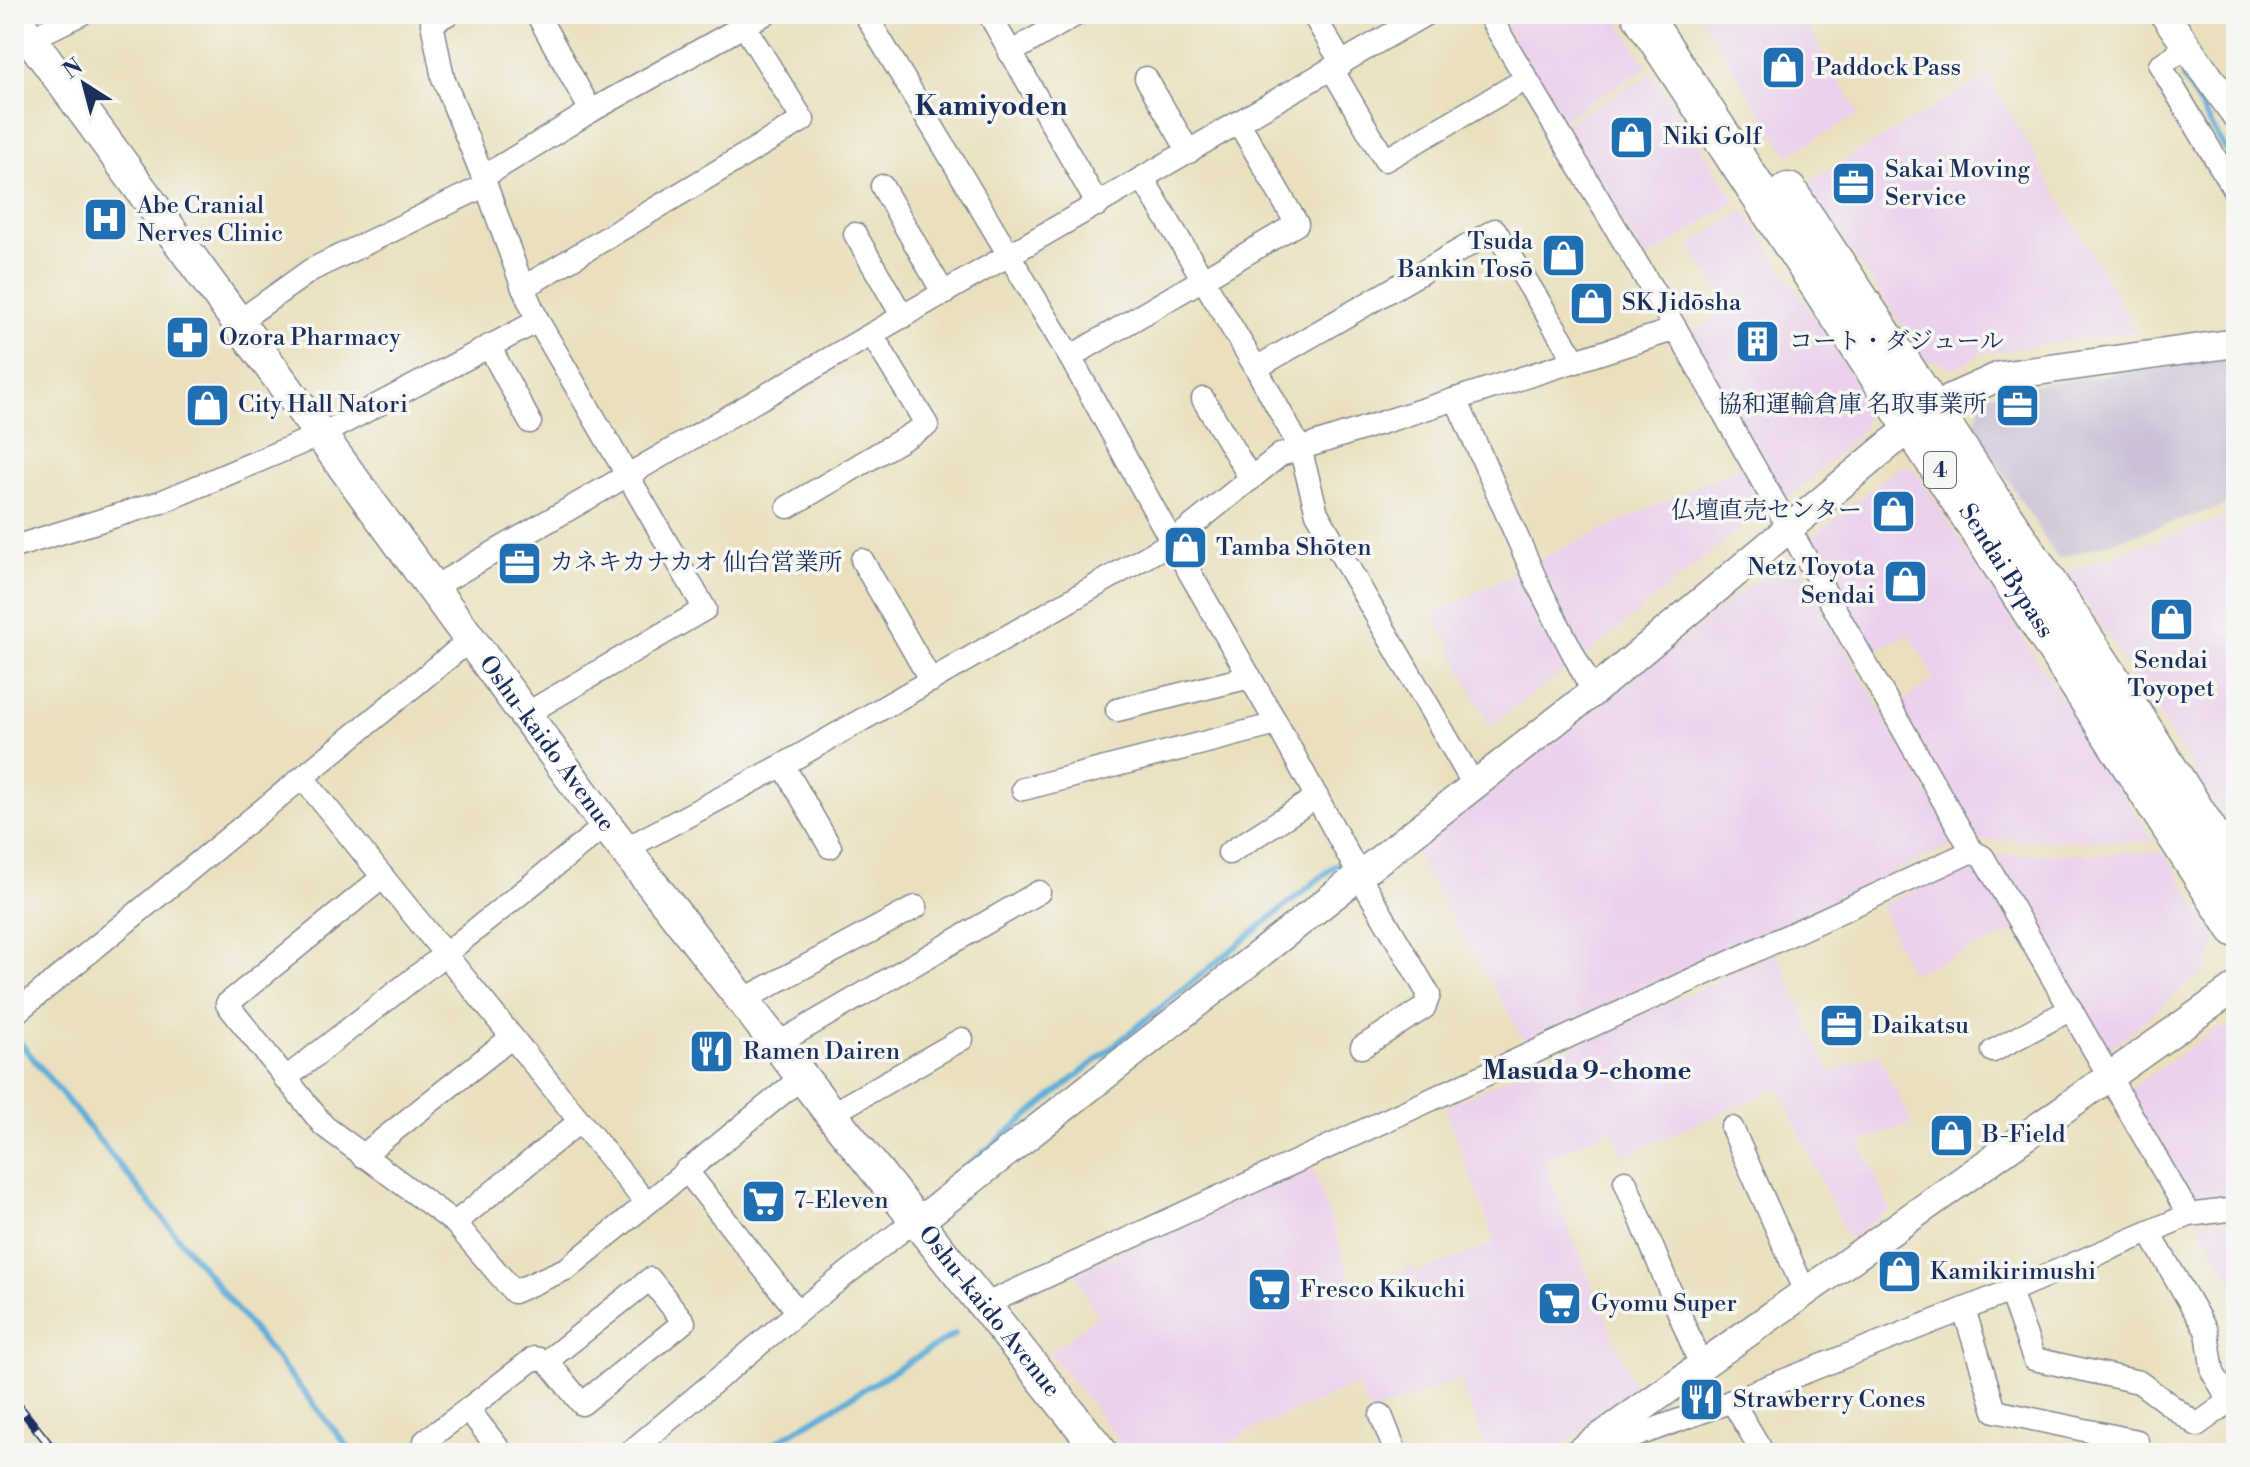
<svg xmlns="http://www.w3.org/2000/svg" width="2250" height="1467" font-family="'Libre Bodoni','Noto Serif JP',serif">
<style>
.built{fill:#ead1ec}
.industrial{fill:#cabfd6}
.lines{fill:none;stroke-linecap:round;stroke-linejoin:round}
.stream{stroke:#5fadd9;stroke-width:6}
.minor-casing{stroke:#82888e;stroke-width:25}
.tertiary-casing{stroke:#82888e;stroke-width:31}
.secondary-casing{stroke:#82888e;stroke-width:35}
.trunk-casing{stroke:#82888e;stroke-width:41}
.minor{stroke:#fff;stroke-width:22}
.tertiary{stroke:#fff;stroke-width:28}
.secondary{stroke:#fff;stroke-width:32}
.trunk{stroke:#fff;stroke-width:38}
.rail-casing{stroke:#1b2f5e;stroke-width:9}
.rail{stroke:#f6f6f2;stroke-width:6;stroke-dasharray:18;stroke-linecap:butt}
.labels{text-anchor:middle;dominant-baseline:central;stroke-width:7;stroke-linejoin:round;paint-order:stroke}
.shield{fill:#f6f6f2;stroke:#5d6b8a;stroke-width:2}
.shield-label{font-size:22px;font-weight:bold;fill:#1b2f5e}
.poi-label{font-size:24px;fill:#1b2f5e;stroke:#f6f6f2;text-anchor:start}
.street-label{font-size:24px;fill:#1b2f5e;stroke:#f6f6f2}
.neighbourhood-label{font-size:26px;font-weight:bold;fill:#1b2f5e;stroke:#f6f6f2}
.quarter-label{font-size:28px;font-weight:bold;fill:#1b2f5e;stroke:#f6f6f2}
</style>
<rect width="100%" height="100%" fill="#f6f6f2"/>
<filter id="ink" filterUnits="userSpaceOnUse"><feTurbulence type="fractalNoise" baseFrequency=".0125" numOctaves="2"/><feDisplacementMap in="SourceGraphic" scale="16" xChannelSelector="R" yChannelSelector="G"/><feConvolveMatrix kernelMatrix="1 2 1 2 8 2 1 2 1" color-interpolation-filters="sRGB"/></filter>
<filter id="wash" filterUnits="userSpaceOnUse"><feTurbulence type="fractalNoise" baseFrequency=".006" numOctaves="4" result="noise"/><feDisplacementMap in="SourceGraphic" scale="32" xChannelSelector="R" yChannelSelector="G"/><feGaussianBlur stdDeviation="1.8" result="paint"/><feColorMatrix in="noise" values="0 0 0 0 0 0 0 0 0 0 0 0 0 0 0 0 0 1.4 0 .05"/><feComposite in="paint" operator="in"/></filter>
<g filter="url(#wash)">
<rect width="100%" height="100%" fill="#eae0be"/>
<g class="built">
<path d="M 1497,14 L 1614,14 L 1648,67 L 1561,120 Z"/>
<path d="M 1698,14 L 1801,14 L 1859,114 L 1788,155 Z"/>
<path d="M 1652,74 L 1736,201 L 1646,260 L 1565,124 Z"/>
<path d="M 1988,75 L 2136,331 L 1980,354 L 1953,369 L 1934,360 L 1928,363 L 1805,184 Z"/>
<path d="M 1745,211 L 1868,399 L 1864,429 L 1786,502 L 1687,336 L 1729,309 L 1690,244 Z"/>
<path d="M 1745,464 L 1770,504 L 1583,658 L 1538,560 Z"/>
<path d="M 1900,466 L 1914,469 L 2154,841 L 1977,840 L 1897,705 L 1934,679 L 1910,634 L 1869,652 L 1806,542 Z"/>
<path d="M 2236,514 L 2236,836 L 2066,571 Z"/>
<path d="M 1786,556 L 1794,558 L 1953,837 L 1949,846 L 1526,1043 L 1414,853 Z"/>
<path d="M 1524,568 L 1571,666 L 1490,726 L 1434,614 Z"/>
<path d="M 2164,852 L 2207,921 L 2217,941 L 2206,970 L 2107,1051 L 1995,855 Z"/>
<path d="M 1976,864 L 2017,931 L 1911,973 L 1880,906 Z"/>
<path d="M 1777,953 L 1830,1073 L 1877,1053 L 1912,1123 L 1861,1142 L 1890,1209 L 1848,1239 L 1779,1087 L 1624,1156 L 1611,1129 L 1544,1160 L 1569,1229 L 1637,1393 L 1550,1453 L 1488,1453 L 1460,1379 L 1370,1414 L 1357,1385 L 1257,1427 L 1213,1453 L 1129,1453 L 1050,1353 L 1097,1316 L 1076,1273 L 1312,1165 L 1354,1287 L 1413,1266 L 1416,1274 L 1496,1242 L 1445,1107 Z"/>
<path d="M 2220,1027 L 2236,1031 L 2236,1201 L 2190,1205 L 2128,1090 Z"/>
<path d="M 2236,1217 L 2236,1286 L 2197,1223 Z"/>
</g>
<path class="industrial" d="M 2236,358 L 2236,502 L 2058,559 L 1974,426 L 1985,395 L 2038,384 Z"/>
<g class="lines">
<g class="stream">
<path d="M 2183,77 L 2236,167"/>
<path d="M 14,1035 L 353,1453"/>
<path d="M 953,1177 L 1343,859"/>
<path d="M 14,1441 L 24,1453"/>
<path d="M 758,1453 L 955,1334"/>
</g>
</g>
</g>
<g filter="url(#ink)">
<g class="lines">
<defs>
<g id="minor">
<path d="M 448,14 L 432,23 L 443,78 L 483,177 L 523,288 L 538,321 L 705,609 L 526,714"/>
<path d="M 537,14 L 591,111"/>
<path d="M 865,14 L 1070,357 L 1172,542 L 1277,724 L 1364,884 L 1429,995 L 1424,1008 L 1362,1047"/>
<path d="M 989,14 L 1098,205"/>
<path d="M 1313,14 L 1342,64"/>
<path d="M 1488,14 L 1676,329 L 1972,851 L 1983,857 L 2189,1215"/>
<path d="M 30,39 L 81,14"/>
<path d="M 2188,47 L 2160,65 L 2236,193"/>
<path d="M 1010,53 L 1077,14"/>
<path d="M 1332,69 L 1385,160 L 1526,79"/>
<path d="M 1146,78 L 1189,152"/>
<path d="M 483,177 L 591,111 L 765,14"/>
<path d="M 1143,179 L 1256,368 L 1300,448 L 1317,513 L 1474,785"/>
<path d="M 882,186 L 944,294"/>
<path d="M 855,234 L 903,317"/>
<path d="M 523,288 L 803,120 L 745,27"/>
<path d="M 238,322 L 311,270 L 486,185"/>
<path d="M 489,346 L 530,422"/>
<path d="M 1070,357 L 1297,224 L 1239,123"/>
<path d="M 1256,368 L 1495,230 L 1576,362"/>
<path d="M 1203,399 L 1251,479"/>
<path d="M 1456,399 L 1540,589 L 1593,692"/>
<path d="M 788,507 L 927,425 L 872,335"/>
<path d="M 14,547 L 161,502 L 322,434 L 538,321"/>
<path d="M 862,560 L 931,681"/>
<path d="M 434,587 L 1426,14"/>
<path d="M 1117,710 L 1250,677"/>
<path d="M 783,765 L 830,847"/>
<path d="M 303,778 L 445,954 L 606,825"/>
<path d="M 1023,789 L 1277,724"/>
<path d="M 625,849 L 783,765 L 1172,542 L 1280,455 L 1676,329"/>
<path d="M 1229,853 L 1317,797"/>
<path d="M 383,877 L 227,1004 L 324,1126 L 455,1223 L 514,1292 L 568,1268 L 802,1077"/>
<path d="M 743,1000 L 916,907"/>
<path d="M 14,1014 L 471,639"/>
<path d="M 777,1044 L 1039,892"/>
<path d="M 1993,1051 L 2071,1009"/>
<path d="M 285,1079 L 445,954 L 646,1203"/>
<path d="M 831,1114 L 962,1039"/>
<path d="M 1732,1128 L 1805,1292"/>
<path d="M 362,1156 L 512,1037"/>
<path d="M 686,1170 L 798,1312"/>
<path d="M 1625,1181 L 1701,1366"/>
<path d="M 455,1223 L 580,1121"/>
<path d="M 2010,1291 L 2034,1359 L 2139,1382 L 2197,1425 L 2230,1401 L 2213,1373 L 2207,1332 L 2149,1232"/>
<path d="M 984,1305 L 1972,851"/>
<path d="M 1964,1309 L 1995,1411 L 2137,1441 L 2132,1453"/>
<path d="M 1732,1401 L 1763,1453"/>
<path d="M 1381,1415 L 1396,1453"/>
<path d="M 425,1441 L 468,1409"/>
<path d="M 1589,1451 L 1619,1442 L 1732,1401 L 2010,1291 L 2189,1215 L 2236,1209"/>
<path d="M 502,1453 L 468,1409 L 534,1358 L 547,1361 L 582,1404 L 684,1322 L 650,1279 L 547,1361"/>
<path d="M 629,1453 L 798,1312 L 916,1219"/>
</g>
<g id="tertiary">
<path d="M 2164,14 L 2236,115"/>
<path d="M 916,1219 L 931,1212 L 1593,692 L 1891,443 L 1951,398 L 2000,376 L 2236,343"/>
<path d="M 1578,1453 L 2236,987"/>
</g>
<g id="secondary">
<path id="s1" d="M 14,16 L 606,825 L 831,1114 L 1102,1453"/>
</g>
<g id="trunk">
<path id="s2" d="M 1641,14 L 1931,455 L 2236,928"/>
<path d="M 1788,192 L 2106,672 L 2236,875"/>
</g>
</defs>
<use href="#minor" class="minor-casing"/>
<use href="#tertiary" class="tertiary-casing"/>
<use href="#secondary" class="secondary-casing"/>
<use href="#trunk" class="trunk-casing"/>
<use href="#minor" class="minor"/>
<use href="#tertiary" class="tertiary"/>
<use href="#secondary" class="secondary"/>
<use href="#trunk" class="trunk"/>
<defs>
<path id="rail" d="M 14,1400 L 56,1453"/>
</defs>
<use href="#rail" class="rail-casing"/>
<use href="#rail" class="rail"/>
</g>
</g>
<defs>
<symbol id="shop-square" viewBox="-11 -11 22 22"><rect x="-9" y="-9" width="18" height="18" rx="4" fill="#1f6fb2" stroke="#f6f6f2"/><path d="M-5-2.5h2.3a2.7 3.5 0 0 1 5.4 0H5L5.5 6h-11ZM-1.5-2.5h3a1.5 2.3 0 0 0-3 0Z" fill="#fff"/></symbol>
<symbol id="office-square" viewBox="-11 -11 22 22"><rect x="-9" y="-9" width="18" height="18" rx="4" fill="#1f6fb2" stroke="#f6f6f2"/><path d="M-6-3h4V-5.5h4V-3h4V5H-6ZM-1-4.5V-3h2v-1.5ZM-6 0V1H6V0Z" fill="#fff"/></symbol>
<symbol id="hospital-square" viewBox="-11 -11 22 22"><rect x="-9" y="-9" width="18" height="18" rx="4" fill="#1f6fb2" stroke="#f6f6f2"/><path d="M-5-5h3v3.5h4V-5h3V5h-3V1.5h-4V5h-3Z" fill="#fff"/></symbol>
<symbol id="pharmacy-square" viewBox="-11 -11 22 22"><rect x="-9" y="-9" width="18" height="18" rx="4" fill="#1f6fb2" stroke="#f6f6f2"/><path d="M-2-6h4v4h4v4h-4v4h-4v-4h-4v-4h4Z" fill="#fff"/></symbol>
<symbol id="building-square" viewBox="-11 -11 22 22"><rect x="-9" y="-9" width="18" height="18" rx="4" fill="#1f6fb2" stroke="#f6f6f2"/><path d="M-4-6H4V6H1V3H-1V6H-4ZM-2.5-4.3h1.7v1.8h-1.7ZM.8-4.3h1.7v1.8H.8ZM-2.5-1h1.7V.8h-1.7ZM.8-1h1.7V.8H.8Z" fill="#fff"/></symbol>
<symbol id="restaurant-square" viewBox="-11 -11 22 22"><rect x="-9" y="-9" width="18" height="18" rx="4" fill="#1f6fb2" stroke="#f6f6f2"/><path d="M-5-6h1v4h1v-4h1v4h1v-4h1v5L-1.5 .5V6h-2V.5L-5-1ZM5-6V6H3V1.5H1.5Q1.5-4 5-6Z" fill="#fff"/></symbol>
<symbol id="supermarket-square" viewBox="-11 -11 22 22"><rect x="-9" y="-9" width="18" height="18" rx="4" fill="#1f6fb2" stroke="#f6f6f2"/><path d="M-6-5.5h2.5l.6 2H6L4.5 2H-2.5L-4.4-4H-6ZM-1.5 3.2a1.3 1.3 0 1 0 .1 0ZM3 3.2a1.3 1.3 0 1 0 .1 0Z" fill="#fff"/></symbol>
</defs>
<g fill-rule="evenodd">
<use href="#shop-square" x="1758" y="42" width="51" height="51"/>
<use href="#shop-square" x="1606" y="112" width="51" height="51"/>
<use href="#office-square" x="1828" y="158" width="51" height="51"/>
<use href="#hospital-square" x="80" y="194" width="51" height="51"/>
<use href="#shop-square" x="1538" y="230" width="51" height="51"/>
<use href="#shop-square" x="1566" y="278" width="51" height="51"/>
<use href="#pharmacy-square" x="162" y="312" width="51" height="51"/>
<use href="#building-square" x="1732" y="316" width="51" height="51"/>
<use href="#shop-square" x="182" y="380" width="51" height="51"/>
<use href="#office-square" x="1992" y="380" width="51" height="51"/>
<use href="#shop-square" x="1868" y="486" width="51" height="51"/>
<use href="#shop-square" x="1160" y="522" width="51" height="51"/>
<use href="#office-square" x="494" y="538" width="51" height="51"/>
<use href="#shop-square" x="1880" y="556" width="51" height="51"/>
<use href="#shop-square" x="2146" y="594" width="51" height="51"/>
<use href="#office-square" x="1816" y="1000" width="51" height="51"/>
<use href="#restaurant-square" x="686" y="1026" width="51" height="51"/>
<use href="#shop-square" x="1926" y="1110" width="51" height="51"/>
<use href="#supermarket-square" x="738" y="1176" width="51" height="51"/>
<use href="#shop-square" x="1874" y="1246" width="51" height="51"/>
<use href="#supermarket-square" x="1244" y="1264" width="51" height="51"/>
<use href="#supermarket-square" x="1534" y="1278" width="51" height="51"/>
<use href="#restaurant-square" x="1676" y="1374" width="51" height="51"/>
</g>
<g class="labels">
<rect class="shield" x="1924" y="452" width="32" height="36" rx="6"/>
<g class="shield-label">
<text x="1940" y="470">4</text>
</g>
<g class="poi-label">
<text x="1815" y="68">Paddock Pass</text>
<text x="1663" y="137">Niki Golf</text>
<text x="1885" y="170">Sakai Moving<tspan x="1885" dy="28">Service</tspan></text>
<text x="137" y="206">Abe Cranial<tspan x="137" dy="28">Nerves Clinic</tspan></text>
<text x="1533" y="242" text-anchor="end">Tsuda<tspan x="1533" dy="28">Bankin Tosō</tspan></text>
<text x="1622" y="303">SK Jidōsha</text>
<text x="219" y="338">Ozora Pharmacy</text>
<text x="1789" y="342">コート・ダジュール</text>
<text x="238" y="405">City Hall Natori</text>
<text x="1987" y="405" text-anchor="end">協和運輸倉庫 名取事業所</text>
<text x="1862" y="511" text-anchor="end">仏壇直売センター</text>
<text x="1216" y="548">Tamba Shōten</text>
<text x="550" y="563">カネキカナカオ 仙台営業所</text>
<text x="1875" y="568" text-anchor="end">Netz Toyota<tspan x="1875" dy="28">Sendai</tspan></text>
<text x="2171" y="661" text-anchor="middle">Sendai<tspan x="2171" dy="28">Toyopet</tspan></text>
<text x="1872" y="1026">Daikatsu</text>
<text x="743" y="1052">Ramen Dairen</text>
<text x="1982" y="1135">B-Field</text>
<text x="794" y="1201">7-Eleven</text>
<text x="1930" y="1272">Kamikirimushi</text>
<text x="1300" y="1290">Fresco Kikuchi</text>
<text x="1591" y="1304">Gyomu Super</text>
<text x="1733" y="1400">Strawberry Cones</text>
</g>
<g class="street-label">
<text stroke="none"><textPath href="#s2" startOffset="666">Sendai Bypass</textPath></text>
<text stroke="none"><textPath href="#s1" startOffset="902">Oshu-kaido Avenue</textPath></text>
<text stroke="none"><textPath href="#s1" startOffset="1622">Oshu-kaido Avenue</textPath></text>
</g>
<g class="neighbourhood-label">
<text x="1587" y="1071">Masuda 9-chome</text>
</g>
<g class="quarter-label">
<text x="991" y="106">Kamiyoden</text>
</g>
</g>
<rect width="2250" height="1467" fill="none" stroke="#f6f6f2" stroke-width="48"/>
<g transform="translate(84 84) rotate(324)" stroke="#f6f6f2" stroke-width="6" paint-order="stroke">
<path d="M0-6L14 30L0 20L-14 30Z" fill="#1b2f5e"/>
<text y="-12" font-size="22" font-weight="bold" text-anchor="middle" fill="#1b2f5e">N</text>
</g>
</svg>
